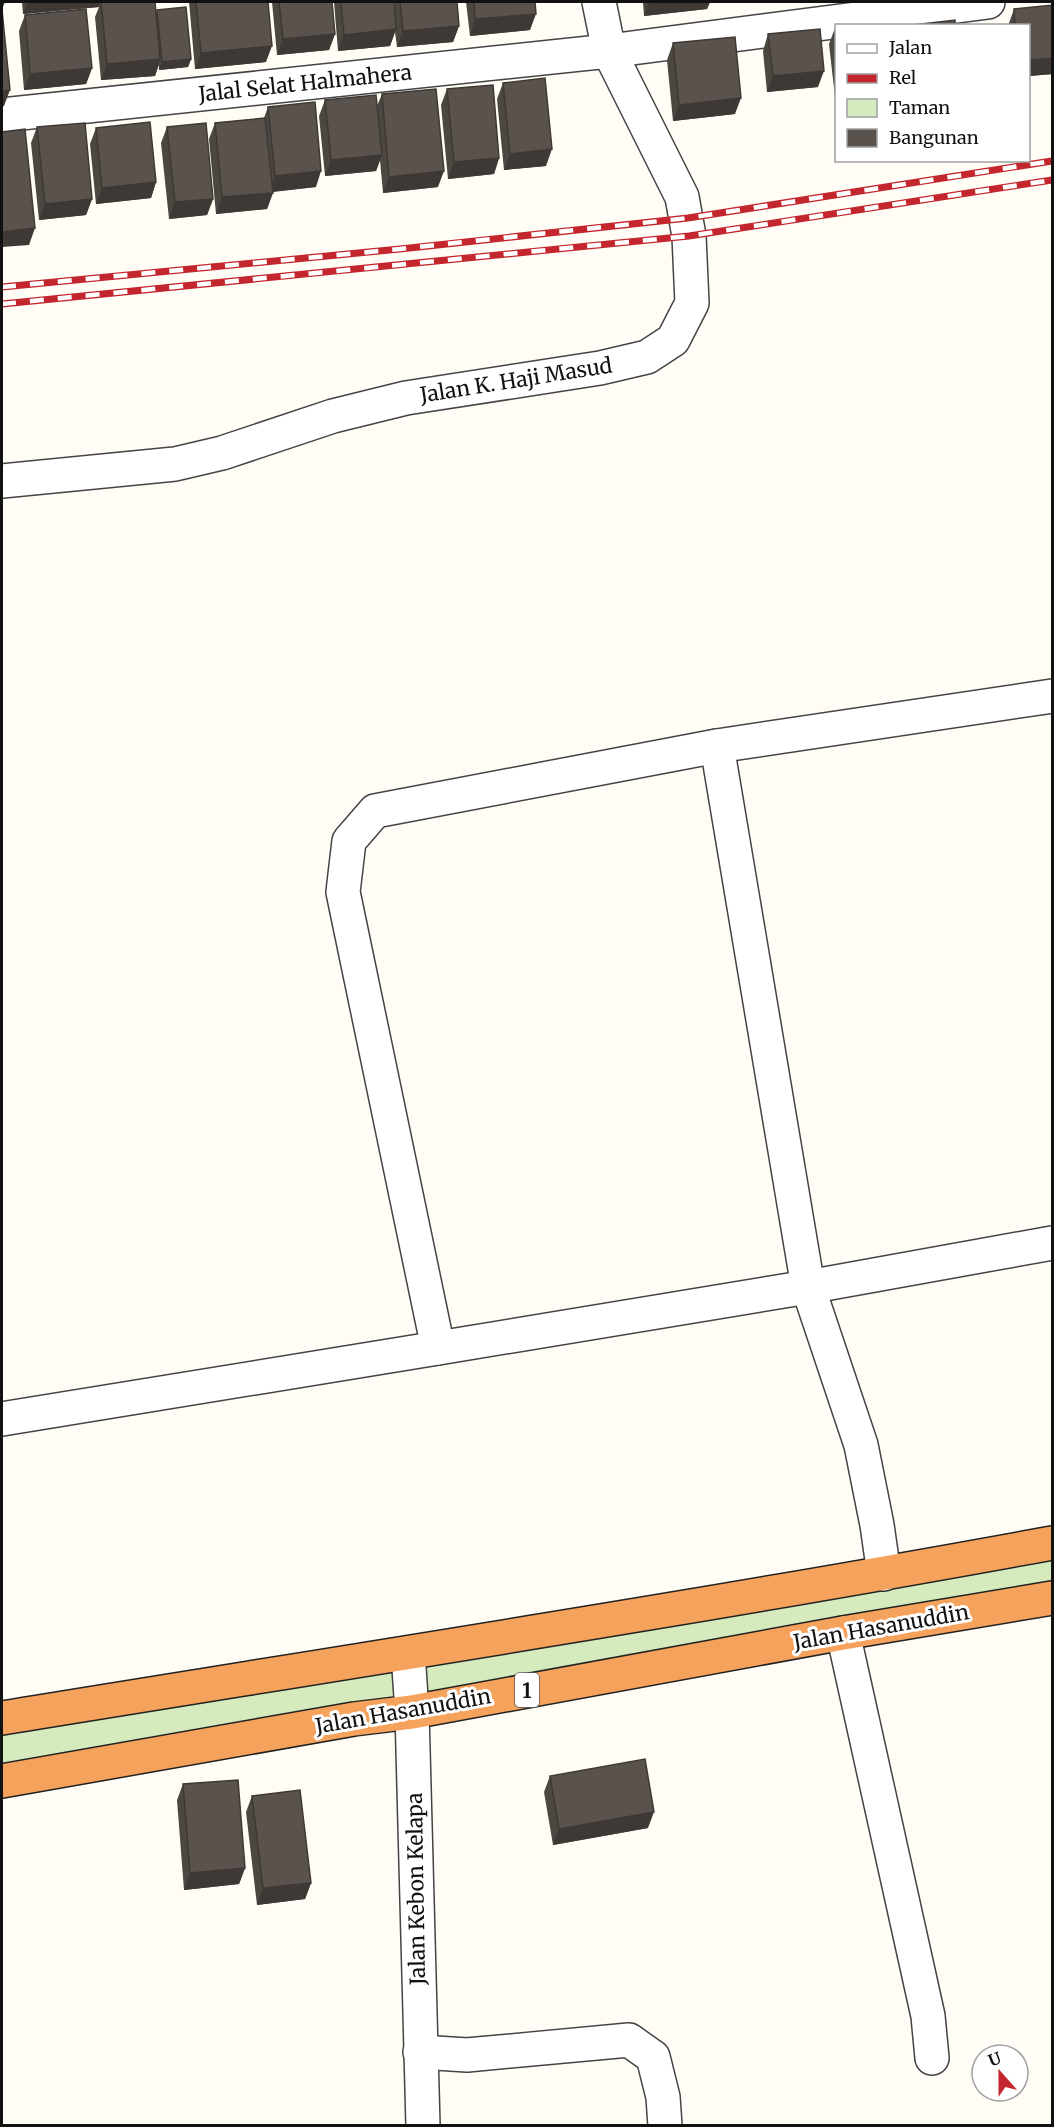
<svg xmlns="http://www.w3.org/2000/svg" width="1054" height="2127" font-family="Merriweather,serif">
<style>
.green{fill:#d5ebbd}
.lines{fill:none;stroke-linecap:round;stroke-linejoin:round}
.minor-casing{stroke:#444;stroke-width:36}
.highway-casing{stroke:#222;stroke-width:36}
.minor{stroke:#fff;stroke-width:33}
.highway{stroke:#f5a25d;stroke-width:33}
.rail-casing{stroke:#c4262e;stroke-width:7}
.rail{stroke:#fff;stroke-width:4.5;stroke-dasharray:14;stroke-linecap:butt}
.wall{fill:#4d4742}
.shaded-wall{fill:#3f3936}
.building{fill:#5a524d;stroke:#3f3936;stroke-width:1.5}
.labels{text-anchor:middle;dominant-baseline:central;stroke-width:6;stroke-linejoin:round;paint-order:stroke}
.shield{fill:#fff;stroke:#585858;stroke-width:1.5}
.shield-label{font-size:20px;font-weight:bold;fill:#111}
.street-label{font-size:21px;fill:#111;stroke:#fff}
</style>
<rect width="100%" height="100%" fill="#fffdf5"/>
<g class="green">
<path d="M 1052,1543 L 1052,1598 L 439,1701 L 422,1690 L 426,1662 Z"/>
<path d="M 388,1667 L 396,1678 L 397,1696 L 386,1711 L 2,1780 L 2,1722 Z"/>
</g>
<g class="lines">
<defs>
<g id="minor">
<path d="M 2,115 L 609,51 L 988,2"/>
<path d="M 2,481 L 175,464 L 222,453 L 333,416 L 406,398 L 600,368 L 647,357 L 673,340 L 692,303 L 689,236 L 682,197 L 609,51 L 599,2"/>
<path d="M 1052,696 L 717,746 L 375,811 L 349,841 L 343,892 L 438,1348 L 808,1287 L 1052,1243"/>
<path d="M 717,746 L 808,1287 L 861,1445 L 877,1525 L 884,1574"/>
<path d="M 2,1419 L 438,1348"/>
<path d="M 843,1633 L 928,2016 L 932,2058"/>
<path d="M 408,1653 L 412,1712 L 423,2126"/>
<path d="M 420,2052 L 467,2055 L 629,2040 L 653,2057 L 663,2097 L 665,2126"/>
</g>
<g id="highway">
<path d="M 2,1718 C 352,1661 703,1607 1052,1543"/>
<path d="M 2,1781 L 354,1719 L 412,1712 L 843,1633 L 1052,1598"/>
</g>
</defs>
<use href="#minor" class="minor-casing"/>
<use href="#highway" class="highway-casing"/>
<use href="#minor" class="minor"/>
<use href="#highway" class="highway"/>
<defs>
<g id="rail">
<path d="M 2,287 L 400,249 L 688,218 L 1052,161"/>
<path d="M 2,304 L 689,236 L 1052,180"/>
</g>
</defs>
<use href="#rail" class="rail-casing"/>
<use href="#rail" class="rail"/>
</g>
<g class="wall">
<path d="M 22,2 L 155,2 L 156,13 L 157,10 L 191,59 L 188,67 L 159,70 L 159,65 L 155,76 L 101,80 L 95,17 L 99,7 L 23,14 Z"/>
<path d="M 189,2 L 268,2 L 266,62 L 195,69 Z"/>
<path d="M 272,2 L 332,2 L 335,34 L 329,50 L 277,55 Z"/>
<path d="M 334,2 L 457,2 L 459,26 L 453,42 L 397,47 L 395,32 L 390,46 L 338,51 Z"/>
<path d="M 466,2 L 535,2 L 530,30 L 470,36 Z"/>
<path d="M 643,2 L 710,2 L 707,9 L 644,16 Z"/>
<path d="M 1053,5 L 1053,74 L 1029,76 L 1029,26 L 1008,26 L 1014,9 Z"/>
<path d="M 25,15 L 92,68 L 86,84 L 24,90 L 19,31 Z"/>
<path d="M 835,28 L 837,28 L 837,106 L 836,106 L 829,44 Z"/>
<path d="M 768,34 L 818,87 L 767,92 L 763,51 Z"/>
<path d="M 673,43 L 735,114 L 673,121 L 667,60 Z"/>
<path d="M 503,83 L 546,166 L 504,170 L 497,99 Z"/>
<path d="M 447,89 L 499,158 L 494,174 L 448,179 L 441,105 Z"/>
<path d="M 382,94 L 438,187 L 383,193 L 380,160 L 376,171 L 325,176 L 319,116 L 325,100 L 377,106 Z"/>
<path d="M 268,107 L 316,187 L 273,192 L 267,209 L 216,214 L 209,139 L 215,123 L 264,118 Z"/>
<path d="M 37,127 L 92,199 L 86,215 L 39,220 L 31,143 Z"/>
<path d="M 167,127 L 213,199 L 207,215 L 169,219 L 161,143 Z"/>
<path d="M 96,128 L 156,182 L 151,198 L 96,204 L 90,144 Z"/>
<path d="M 550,1776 L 648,1828 L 553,1845 L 544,1792 Z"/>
<path d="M 183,1784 L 245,1868 L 239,1884 L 184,1890 L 177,1800 Z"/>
<path d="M 252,1796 L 311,1883 L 305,1899 L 257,1905 L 246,1812 Z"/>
</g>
<g class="shaded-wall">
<path d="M 2,2 L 5,2 L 3,7 L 2,7 Z"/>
<path d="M 27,2 L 100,2 L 99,7 L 23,14 Z"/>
<path d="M 649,2 L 710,2 L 707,9 L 644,16 Z"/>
<path d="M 536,14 L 530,30 L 470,36 L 475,19 Z"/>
<path d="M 459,26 L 453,42 L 397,47 L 403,31 Z"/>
<path d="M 396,29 L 390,46 L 338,51 L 344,35 Z"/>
<path d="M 335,34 L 329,50 L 277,55 L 283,39 Z"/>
<path d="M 272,46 L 266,62 L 195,69 L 201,53 Z"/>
<path d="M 1053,58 L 1053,74 L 1029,76 L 1029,60 Z"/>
<path d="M 160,59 L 155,76 L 101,80 L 107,64 Z"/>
<path d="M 191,59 L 188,67 L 159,70 L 162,62 Z"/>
<path d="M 92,68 L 86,84 L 24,90 L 30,74 Z"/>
<path d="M 824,71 L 818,87 L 767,92 L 773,76 Z"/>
<path d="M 10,90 L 4,106 L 2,107 L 2,91 Z"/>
<path d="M 741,98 L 735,114 L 673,121 L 679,105 Z"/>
<path d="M 552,149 L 546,166 L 504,170 L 510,154 Z"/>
<path d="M 382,155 L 376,171 L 325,176 L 331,160 Z"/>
<path d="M 499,158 L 494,174 L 448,179 L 454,162 Z"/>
<path d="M 321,171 L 316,187 L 269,192 L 275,176 Z"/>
<path d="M 444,171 L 438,187 L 383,193 L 389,177 Z"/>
<path d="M 156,182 L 151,198 L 96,204 L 102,188 Z"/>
<path d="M 273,193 L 267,209 L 216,214 L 222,197 Z"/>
<path d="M 92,199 L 86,215 L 39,220 L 45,204 Z"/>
<path d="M 213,199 L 207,215 L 169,219 L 175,202 Z"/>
<path d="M 35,228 L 29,245 L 2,247 L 2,232 Z"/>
<path d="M 654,1812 L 648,1828 L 553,1845 L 559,1829 Z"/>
<path d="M 245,1868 L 239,1884 L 184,1890 L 190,1873 Z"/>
<path d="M 311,1883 L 305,1899 L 257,1905 L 263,1888 Z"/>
</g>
<g class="building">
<path d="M 101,2 L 155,2 L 160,59 L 107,64 Z"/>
<path d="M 196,2 L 268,2 L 272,46 L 201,53 Z"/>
<path d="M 279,2 L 332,2 L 335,34 L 283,39 Z"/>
<path d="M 341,2 L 394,2 L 396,29 L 344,35 Z"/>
<path d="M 400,2 L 457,2 L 459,26 L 403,31 Z"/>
<path d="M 474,2 L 535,2 L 536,14 L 475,19 Z"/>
<path d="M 1053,5 L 1053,58 L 1029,60 L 1029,26 L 1015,26 L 1014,9 Z"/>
<path d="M 186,7 L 191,59 L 162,62 L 157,10 Z"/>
<path d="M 86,9 L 92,68 L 30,74 L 25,15 Z"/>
<path d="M 2,10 L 10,90 L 2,91 Z"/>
<path d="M 955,20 L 955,26 L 904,26 Z"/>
<path d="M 820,29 L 824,71 L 773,76 L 768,34 Z"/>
<path d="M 735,37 L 741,98 L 679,105 L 673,43 Z"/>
<path d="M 545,78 L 552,149 L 510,154 L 503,83 Z"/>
<path d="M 493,85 L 499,158 L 454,162 L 447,89 Z"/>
<path d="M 436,89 L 444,171 L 389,177 L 382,94 Z"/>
<path d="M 376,95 L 382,155 L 331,160 L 325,100 Z"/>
<path d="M 315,102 L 321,171 L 275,176 L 268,107 Z"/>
<path d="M 265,118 L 273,193 L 222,197 L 215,123 Z"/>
<path d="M 150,122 L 156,182 L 102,188 L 96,128 Z"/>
<path d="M 85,123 L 92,199 L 45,204 L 37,127 Z"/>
<path d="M 206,123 L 213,199 L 175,202 L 167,127 Z"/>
<path d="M 25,129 L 35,228 L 2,232 L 2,132 Z"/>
<path d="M 645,1759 L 654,1812 L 559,1829 L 550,1776 Z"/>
<path d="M 238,1780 L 245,1868 L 190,1873 L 183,1784 Z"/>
<path d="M 300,1790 L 311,1883 L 263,1888 L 252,1796 Z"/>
</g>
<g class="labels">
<rect class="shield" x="515" y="1673" width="24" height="34" rx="4.5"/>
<g class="shield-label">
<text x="527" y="1690">1</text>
</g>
<g class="street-label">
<text transform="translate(305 83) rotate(-6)">Jalal Selat Halmahera</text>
<text transform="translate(516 380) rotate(-9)">Jalan K. Haji Masud</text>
<text transform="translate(881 1627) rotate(-10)">Jalan Hasanuddin</text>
<text transform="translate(403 1711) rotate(-10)">Jalan Hasanuddin</text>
<text transform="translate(416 1889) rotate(-91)">Jalan Kebon Kelapa</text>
</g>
</g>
<rect width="1054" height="2127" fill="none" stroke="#111111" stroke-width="6"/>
<rect x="835" y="24" width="195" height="138" fill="#ffffff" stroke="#a0a0a0" stroke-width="1.5"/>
<rect x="847" y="44" width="30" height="9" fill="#ffffff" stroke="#a0a0a0" stroke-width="1.5"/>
<text x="889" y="54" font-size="18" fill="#111111">Jalan</text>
<rect x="847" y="74" width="30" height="9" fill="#c4262e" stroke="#a0a0a0" stroke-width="1.5"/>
<text x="889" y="84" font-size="18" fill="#111111">Rel</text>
<rect x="847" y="99" width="30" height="18" fill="#d5ebbd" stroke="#a0a0a0" stroke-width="1.5"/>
<text x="889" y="114" font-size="18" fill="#111111">Taman</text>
<rect x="847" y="129" width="30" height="18" fill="#5a524d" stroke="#a0a0a0" stroke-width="1.5"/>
<text x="889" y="144" font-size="18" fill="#111111">Bangunan</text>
<g transform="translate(1000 2073) rotate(339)"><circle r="28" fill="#ffffff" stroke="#a0a0a0" stroke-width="1.5"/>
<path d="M0-4.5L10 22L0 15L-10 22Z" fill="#c4262e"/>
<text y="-9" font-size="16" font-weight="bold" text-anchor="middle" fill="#111111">U</text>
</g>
</svg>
